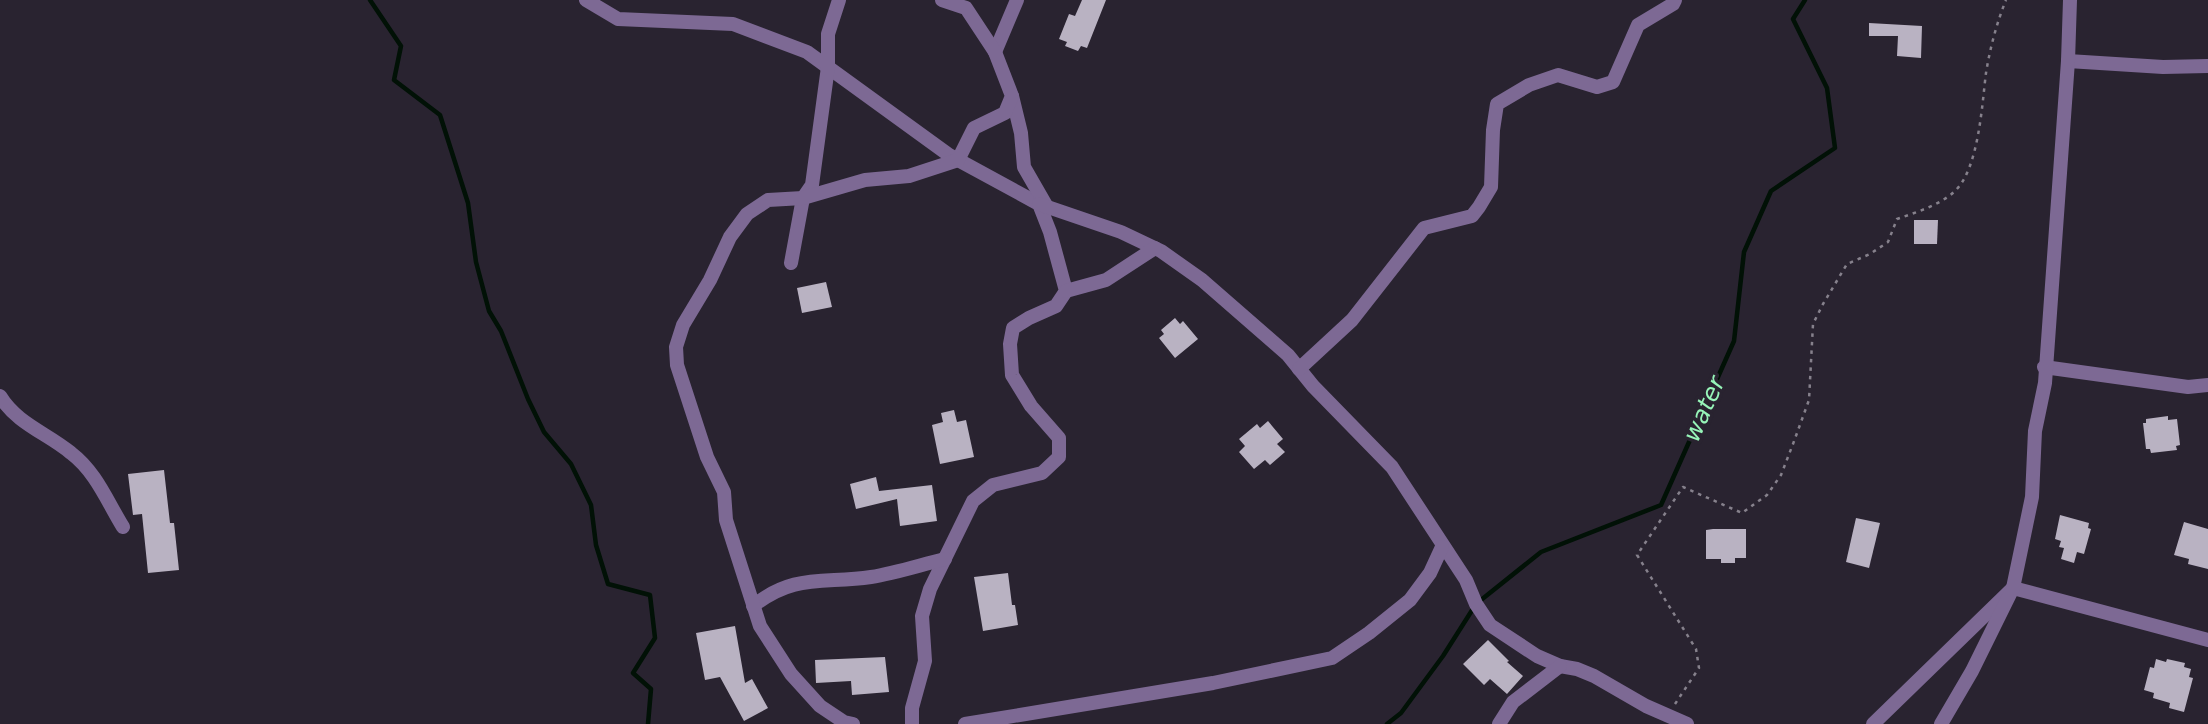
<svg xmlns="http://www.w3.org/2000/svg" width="2208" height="724" font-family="'DejaVu Sans',sans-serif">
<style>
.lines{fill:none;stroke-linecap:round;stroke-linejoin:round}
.stream{stroke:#011106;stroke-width:4.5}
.building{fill:#b9b2c2}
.path{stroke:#86818c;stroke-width:2.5;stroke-dasharray:3.5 5;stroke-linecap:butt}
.minor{stroke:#7d6994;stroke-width:14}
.labels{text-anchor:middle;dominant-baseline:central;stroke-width:7;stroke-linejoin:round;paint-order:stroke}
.water-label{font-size:24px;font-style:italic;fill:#97f5b9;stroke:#292330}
</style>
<rect width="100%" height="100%" fill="#292330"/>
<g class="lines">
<g class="stream">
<path d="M 370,0 L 401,46 L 394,80 L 440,115 L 468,203 L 476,262 L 489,311 L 501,331 L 528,399 L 544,432 L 571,464 L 591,505 L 596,545 L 608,584 L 650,595 L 655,638 L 633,673 L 651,689 L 648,724"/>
<path d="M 1387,724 L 1401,713 L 1443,656 L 1476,604 L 1541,552 L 1661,505 L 1734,341 L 1744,252 L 1771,191 L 1835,148 L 1827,88 L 1793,19 L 1805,0"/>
</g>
</g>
<g class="building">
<path d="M 1082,0 L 1106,0 L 1087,48 L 1081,46 L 1078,51 L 1065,46 L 1067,42 L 1059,39 L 1069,14 L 1075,16 Z"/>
<path d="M 1869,23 L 1922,26 L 1921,58 L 1897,56 L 1898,36 L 1869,36 Z"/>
<path d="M 1914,220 L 1938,220 L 1937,244 L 1914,244 Z"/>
<path d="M 826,282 L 832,307 L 802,313 L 797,288 Z"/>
<path d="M 1175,318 L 1180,324 L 1183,321 L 1198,339 L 1175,358 L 1159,338 L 1164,334 L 1161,330 Z"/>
<path d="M 954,410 L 957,422 L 966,420 L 974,457 L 940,464 L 932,425 L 943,422 L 941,413 Z"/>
<path d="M 2168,416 L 2168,420 L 2177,419 L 2180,445 L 2176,446 L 2177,450 L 2151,453 L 2150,449 L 2146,449 L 2143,423 L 2146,423 L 2146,419 Z"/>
<path d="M 1268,421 L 1283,439 L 1277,444 L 1285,452 L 1270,465 L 1265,460 L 1254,469 L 1239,452 L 1245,446 L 1239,439 L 1257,424 L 1260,428 Z"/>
<path d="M 164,470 L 170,523 L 174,523 L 179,570 L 148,573 L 142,514 L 133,515 L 128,474 Z"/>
<path d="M 876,477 L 879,491 L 932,485 L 937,521 L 900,526 L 897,499 L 856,509 L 850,484 Z"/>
<path d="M 2060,515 L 2089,523 L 2088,528 L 2091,529 L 2084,554 L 2077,552 L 2074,563 L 2061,559 L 2064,548 L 2059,547 L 2061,541 L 2055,539 Z"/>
<path d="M 1856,518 L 1880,523 L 1869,568 L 1846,562 Z"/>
<path d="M 2184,522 L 2208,529 L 2208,569 L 2188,564 L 2189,559 L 2174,555 Z"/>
<path d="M 1713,529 L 1746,529 L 1746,558 L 1735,558 L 1735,563 L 1721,563 L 1721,559 L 1706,559 L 1706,530 Z"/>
<path d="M 1008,573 L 1012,605 L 1015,605 L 1018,625 L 983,631 L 974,577 Z"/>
<path d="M 735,626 L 745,683 L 752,679 L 768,708 L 744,721 L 720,677 L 705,680 L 696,633 Z"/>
<path d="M 1488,640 L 1509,661 L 1507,662 L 1523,676 L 1507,694 L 1490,679 L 1484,685 L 1463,664 Z"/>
<path d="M 885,657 L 889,692 L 852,695 L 851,681 L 816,683 L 815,660 Z"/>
<path d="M 2156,659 L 2166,662 L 2167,659 L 2185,663 L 2184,667 L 2191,669 L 2189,677 L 2193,678 L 2184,712 L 2169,708 L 2170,703 L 2153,698 L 2154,693 L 2144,690 L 2150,667 L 2154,668 Z"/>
</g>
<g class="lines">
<path class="path" d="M 1675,704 L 1699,668 L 1696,649 L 1637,555 L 1683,487 L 1742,513 L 1767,495 L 1781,475 L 1793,444 L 1809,400 L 1813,324 L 1823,304 L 1847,264 L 1870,254 L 1888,242 L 1897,219 C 1917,212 1940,205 1955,191 C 1979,168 1982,104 1986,73 C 1990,48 1997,22 2006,0"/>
<g class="minor">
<path d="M 586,0 L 618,19 L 733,24 L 807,52 L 949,155 L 1039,204 L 1050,232 L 1066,291 L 1056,306 L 1029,318 L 1013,328 L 1010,344 L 1012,375 L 1031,406 L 1059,438 L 1059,457 L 1042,473 L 993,485 L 973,501 L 930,589 L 922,616 L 925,661 L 912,708 L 912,724"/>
<path d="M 995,52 L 1017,0"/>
<path d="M 2068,61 L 2163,67 L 2208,66"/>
<path d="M 1012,96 L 1021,133 L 1024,167 L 1047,207"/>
<path d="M 1039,204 L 1121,232 L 1161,251 L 1202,280 L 1288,355 L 1313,386 L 1392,467 L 1466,580 L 1476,604 L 1490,625 L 1537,656 L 1560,666 L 1577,669 L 1594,676 L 1646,706 L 1687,724"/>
<path d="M 791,263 L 803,198 L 812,185 L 828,67 L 828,34 L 839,0"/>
<path d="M 1066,291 L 1106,280 L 1155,248"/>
<path d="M 2044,367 L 2188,387 L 2208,385"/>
<path d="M 1299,369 L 1352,320 L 1424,228 L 1472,216 L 1479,207 L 1491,187 L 1493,130 L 1497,104 L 1529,85 L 1558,75 L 1597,87 L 1613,82 L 1638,25 L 1673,4 L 1675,0"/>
<path d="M 0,396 C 17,424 47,433 71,453 C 96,472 107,501 123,527"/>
<path d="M 753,606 C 795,573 823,584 871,577 C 896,573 920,565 945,559"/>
<path d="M 853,724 L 844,722 L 820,706 L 791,674 L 760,626 L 726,520 L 724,492 L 707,457 L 677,365 L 676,347 L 683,325 L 710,280 L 730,237 L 747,214 L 768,200 L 803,198 L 865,180 L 909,176 L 958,160 L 974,128 L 1005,113 L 1012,96 L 995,52 L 966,8 L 942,0"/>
<path d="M 965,724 L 1213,683 L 1332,658 L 1369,633 L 1410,600 L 1430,573 L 1442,547"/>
<path d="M 1499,724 L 1513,702 L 1560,666"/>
<path d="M 1873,724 L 2013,588 L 2208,640"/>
<path d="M 1941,724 L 1972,671 L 2013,588 L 2032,497 L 2035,431 L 2045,383 L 2068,61 L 2070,0"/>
</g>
</g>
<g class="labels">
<g class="water-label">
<text transform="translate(1704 409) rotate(-66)">water</text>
</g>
</g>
</svg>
